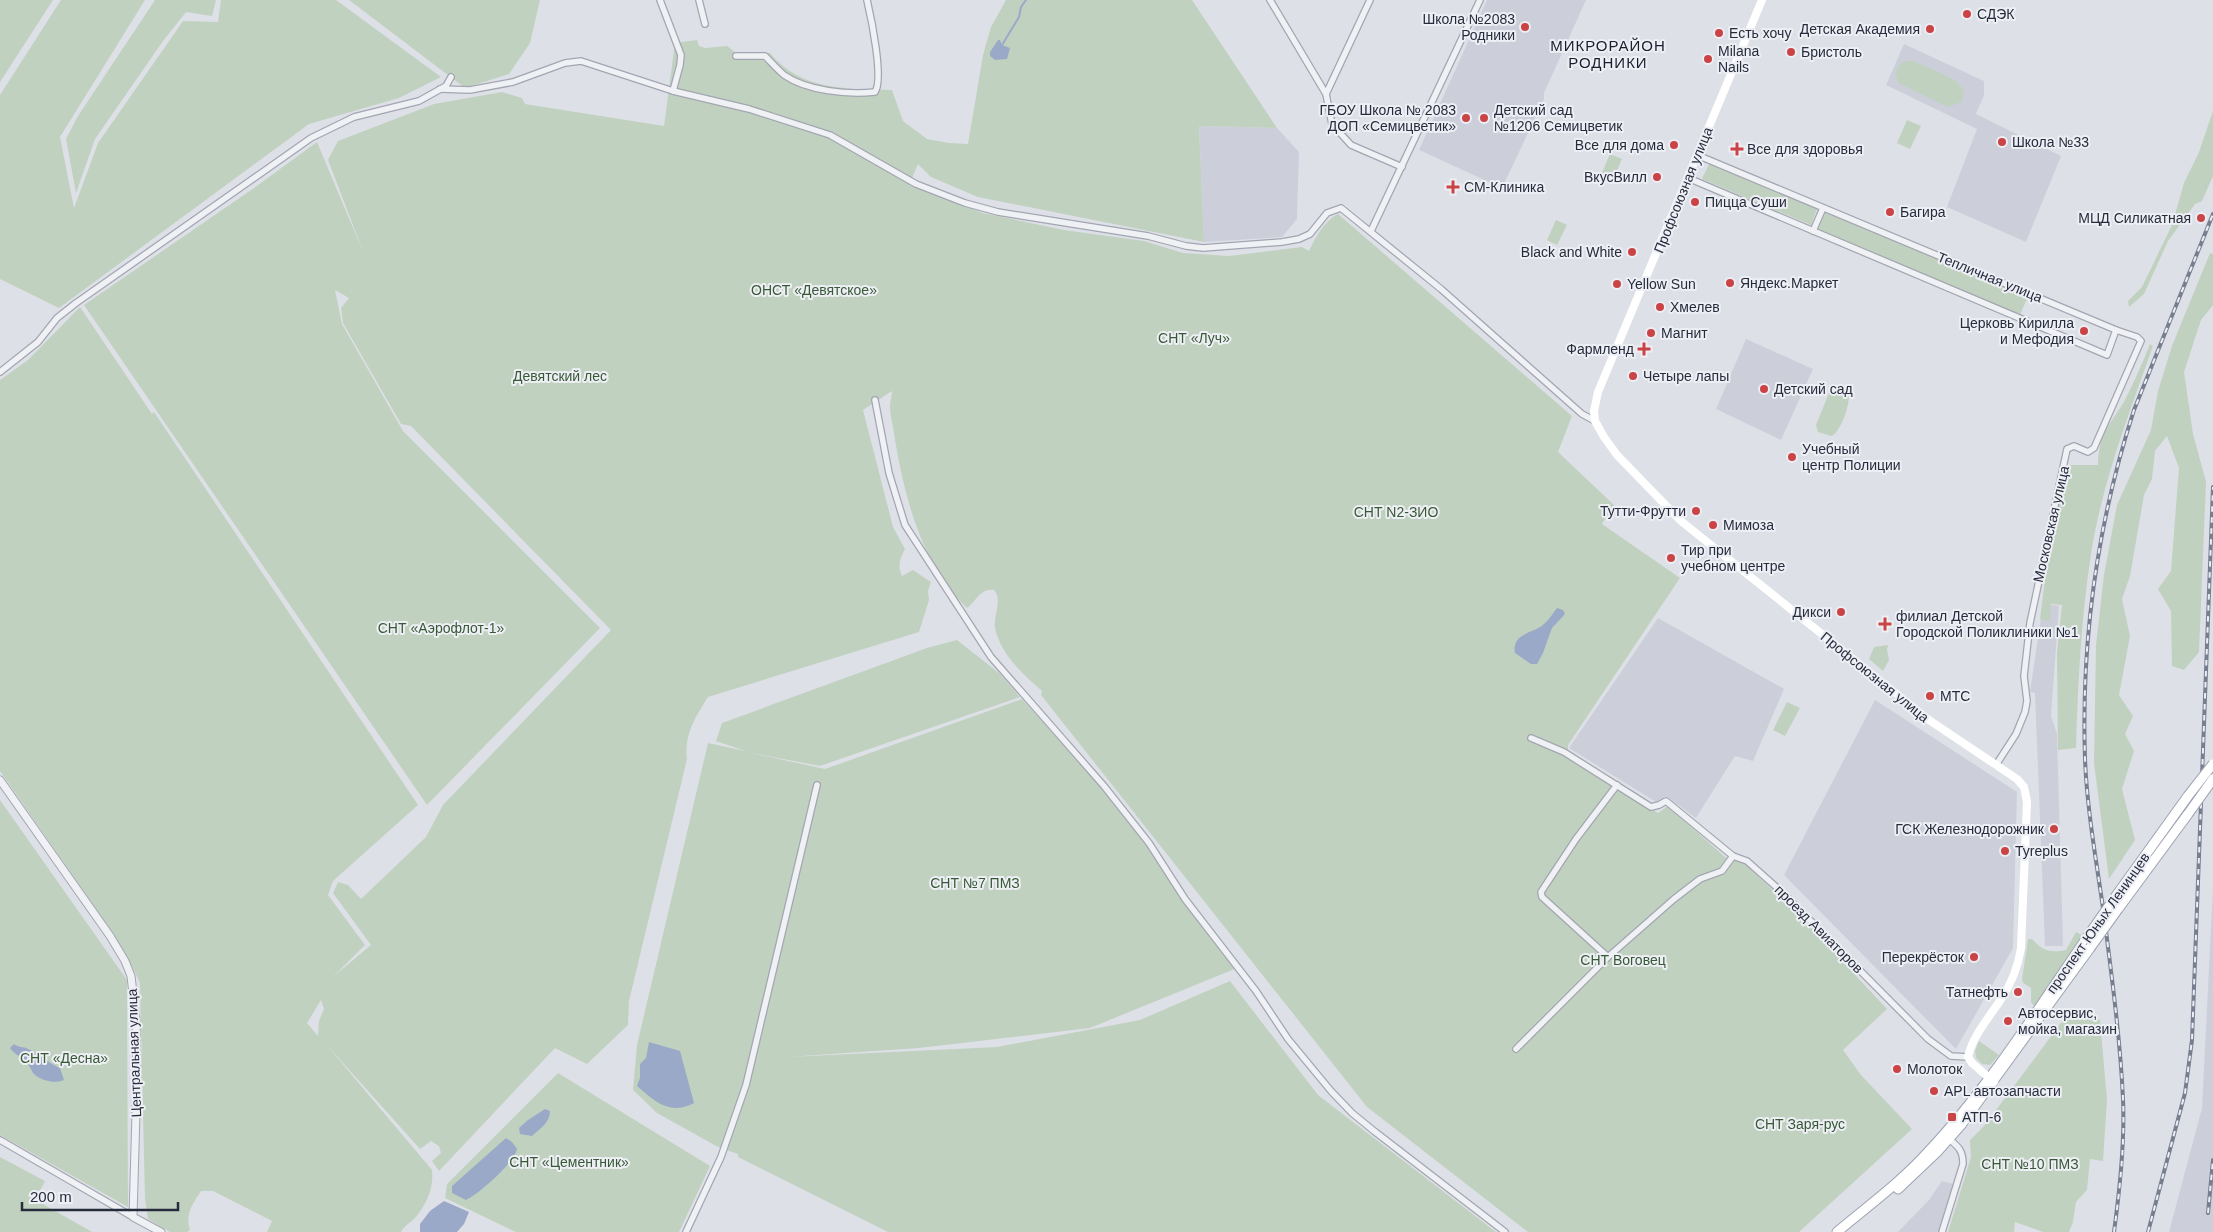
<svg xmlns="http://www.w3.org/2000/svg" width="2213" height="1232" font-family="Helvetica,sans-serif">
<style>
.built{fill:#cccfd9}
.green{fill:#c1d1bf;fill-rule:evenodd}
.water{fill:#99a9c7}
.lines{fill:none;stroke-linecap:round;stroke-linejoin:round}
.stream{stroke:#99a9c7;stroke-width:2}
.minor-casing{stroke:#a3a6b1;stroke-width:8}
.tertiary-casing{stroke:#a3a6b1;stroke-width:9}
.primary-casing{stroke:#9da3b2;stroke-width:11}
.minor{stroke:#f0f1f5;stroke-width:5.5}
.tertiary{stroke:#f0f1f5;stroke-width:7}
.secondary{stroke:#fff;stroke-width:8}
.primary{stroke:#fff;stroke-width:9}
.rail-casing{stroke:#777e90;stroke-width:4}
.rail{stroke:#edeff5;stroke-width:2;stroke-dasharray:5.5;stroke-linecap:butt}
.primary-bridge-casing{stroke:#9da3b2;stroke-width:11;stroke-linecap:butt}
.primary-bridge{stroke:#fff;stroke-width:9}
.poi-dot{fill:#ca4446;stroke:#edeff5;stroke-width:2}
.labels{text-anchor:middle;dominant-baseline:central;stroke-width:4;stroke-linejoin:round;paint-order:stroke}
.poi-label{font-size:14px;fill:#272c3d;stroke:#edeff5;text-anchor:start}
.street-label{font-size:14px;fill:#272c3d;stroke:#edeff5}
.park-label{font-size:14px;fill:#375935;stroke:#edeff5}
.neighbourhood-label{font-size:15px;letter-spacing:1px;fill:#1a1e2e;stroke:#edeff5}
</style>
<rect width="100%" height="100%" fill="#dee0e7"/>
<g class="built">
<path d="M 1487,0 L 1586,0 L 1544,93 L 1544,99 L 1502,188 L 1419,150 Z"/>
<path d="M 1904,44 L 1984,81 L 1984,95 L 1976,114 L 2061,156 L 2026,242 L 1947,207 L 1977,129 L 1886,85 Z"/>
<path d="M 1199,126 L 1277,128 L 1299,152 L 1297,219 L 1282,237 L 1204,242 Z"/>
<path d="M 1746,339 L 1813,369 L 1781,440 L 1716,409 Z"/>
<path d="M 2043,604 L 2059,606 L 2051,716 L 2057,734 L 2063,946 L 2045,946 L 2035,693 L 2030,692 Z"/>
<path d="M 1658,618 L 1784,689 L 1753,761 L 1735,756 L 1696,818 L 1666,796 L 1656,802 L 1569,748 Z"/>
<path d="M 1875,700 L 2017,792 L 2013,948 L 1956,1049 L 1784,875 Z"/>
<path d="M 2213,888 L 2213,1232 L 2169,1232 L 2202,1108 Z"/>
<path d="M 1942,1181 L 1953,1184 L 1938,1232 L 1898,1232 L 1929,1200 Z"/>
</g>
<g class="green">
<path d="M 0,0 L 53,0 L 0,82 Z"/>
<path d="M 61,0 L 145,0 L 60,137 L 74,208 L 98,143 L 183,21 L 218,22 L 221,0 L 336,0 L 441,77 L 399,98 L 309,124 L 59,308 L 0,279 L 0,95 Z"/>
<path d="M 155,0 L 216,0 L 212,16 L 186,12 L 163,41 L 95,139 L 76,193 L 66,139 L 78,116 Z"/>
<path d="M 349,0 L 540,0 L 530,43 L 509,74 L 465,88 Z"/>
<path d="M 1006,0 L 1192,0 L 1277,128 L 1199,126 L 1204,242 L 978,197 L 931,177 L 918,164 L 909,185 L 983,213 L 1064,230 L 1144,241 L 1183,253 L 1229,256 L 1302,247 L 1309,251 C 1315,238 1324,221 1338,214 L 1572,416 L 1558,452 L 1614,505 L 1602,524 L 1680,578 L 1568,745 L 1568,756 L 1658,813 L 1668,806 L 1725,857 L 1744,863 L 1799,915 L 1887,1009 L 1843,1050 L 1861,1075 L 1912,1129 L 1799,1232 L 1528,1232 L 1367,1107 L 1041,695 L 1042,691 C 1023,675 1000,653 995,628 C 993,615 1003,600 994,590 C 980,588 977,601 967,608 C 922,565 905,499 895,440 C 894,429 890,417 890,406 C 890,401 892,396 892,391 L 863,410 L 893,527 L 905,549 C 900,559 897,566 902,576 L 913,570 L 931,582 L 928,591 L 929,600 L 919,632 L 708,697 C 695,718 684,734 687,759 L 629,1001 L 628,1025 L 587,1064 L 555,1048 L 439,1171 L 432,1161 L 441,1153 L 439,1146 L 431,1141 L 420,1149 L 325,1043 L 432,1170 C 434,1187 427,1204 415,1218 C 410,1223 405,1225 401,1232 L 267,1232 L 272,1221 L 213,1191 L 201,1191 C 192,1205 185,1214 190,1230 L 187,1232 L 170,1232 L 148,1219 L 145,1199 L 140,983 L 133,968 L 110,929 L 0,771 L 0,380 L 28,360 L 80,307 L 152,414 L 154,412 L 418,805 L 333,881 L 328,895 L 365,945 L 334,976 L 371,945 L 333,893 L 338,882 L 348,885 L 361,899 L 426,837 L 443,805 L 611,630 L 411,426 L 401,424 L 343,323 L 341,308 L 349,298 L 335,290 L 342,324 L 403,431 L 600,628 L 427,805 L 84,305 L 254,188 L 317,142 L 364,254 L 328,160 L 338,141 L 434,104 L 502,92 L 522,98 L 525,104 L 664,126 L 675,43 L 697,40 L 699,46 L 705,48 L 727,46 L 736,53 L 770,53 C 801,91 848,89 892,90 L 903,121 L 927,139 L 949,143 L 968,144 L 983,55 L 991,27 ZM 321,1000 L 324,1009 L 319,1021 L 318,1036 L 307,1023 Z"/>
<path d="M 1905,61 L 1914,61 L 1955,80 L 1964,90 L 1961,102 L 1948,107 L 1900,84 C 1893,75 1895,66 1905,61 Z"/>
<path d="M 2213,111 L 2213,176 L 2202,201 L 2195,204 L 2168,241 L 2144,294 L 2129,307 L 2128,301 L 2142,287 L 2172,225 L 2184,183 L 2199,152 Z"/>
<path d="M 1907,120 L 1921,126 L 1910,149 L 1897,143 Z"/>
<path d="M 1610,154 L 1622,159 L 1612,182 L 1600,177 Z"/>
<path d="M 1709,164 L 1817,209 L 1811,225 L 1702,179 Z"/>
<path d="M 1825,213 L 2028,296 L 2020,315 L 1818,229 Z"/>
<path d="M 1556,220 L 1567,225 L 1557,245 L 1547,240 Z"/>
<path d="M 2210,253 L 2213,254 L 2213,305 L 2201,320 L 2184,372 L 2193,434 L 2206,482 L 2199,652 L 2184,670 L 2172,666 L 2171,611 L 2158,589 L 2171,571 L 2179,468 L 2167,436 L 2155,451 L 2152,479 L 2144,495 L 2130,576 L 2122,599 L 2130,636 L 2119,695 L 2133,716 L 2125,734 L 2134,751 L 2122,789 L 2135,840 L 2109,879 L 2094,763 L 2096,645 L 2104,575 L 2117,505 L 2151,430 L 2158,391 L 2172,346 Z"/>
<path d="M 2150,344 L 2153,346 C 2129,414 2102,483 2091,554 C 2081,619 2078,683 2076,748 L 2058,750 L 2057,652 L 2062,605 L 2051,604 L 2050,621 L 2040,619 L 2051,531 L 2068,465 L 2098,465 C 2099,429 2110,427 2126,398 C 2135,380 2143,362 2150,344 Z"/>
<path d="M 1831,388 L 1848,392 C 1852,401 1840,434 1831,436 L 1818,432 L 1816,425 Z"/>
<path d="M 957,640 L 999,673 L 1020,697 L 820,766 L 747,752 L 825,769 L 1022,699 L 1135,825 L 1237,968 L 1090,1028 L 919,1048 L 787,1057 L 997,1047 L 1140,1020 L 1230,981 L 1318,1095 L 1496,1232 L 888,1232 L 738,1157 L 738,1154 L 718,1147 L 657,1113 L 633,1090 L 637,1045 L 708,743 L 745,751 L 716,741 L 722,723 L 927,648 Z"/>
<path d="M 1888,645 L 1887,650 L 1889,660 L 1883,671 L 1869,659 L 1874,647 Z"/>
<path d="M 1787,702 L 1800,708 L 1785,736 L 1773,730 Z"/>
<path d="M 0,800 L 127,980 L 128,1207 L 0,1135 Z"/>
<path d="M 2076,932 L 2084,936 L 2036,1006 L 2033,1005 L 2031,1002 L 2031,988 L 2023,983 L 2022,979 L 2028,939 L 2032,939 C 2043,951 2050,953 2066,950 Z"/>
<path d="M 2070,1011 L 2100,1020 L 2107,1100 L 2103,1161 L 2090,1159 L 2087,1190 L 2076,1202 L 2073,1222 L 2069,1232 L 2043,1232 L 2015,1222 L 2014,1232 L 1948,1232 L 1971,1157 L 1970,1140 L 1984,1126 Z"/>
<path d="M 1979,1041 L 1999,1055 L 1990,1065 L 1982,1064 L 1976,1058 L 1975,1051 Z"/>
<path d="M 558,1073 L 710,1166 L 679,1232 L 516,1232 L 445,1198 L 447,1184 Z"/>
<path d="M 0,1157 L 45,1181 L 41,1189 L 29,1196 L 92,1232 L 0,1232 Z"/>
</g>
<g class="water">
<path d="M 998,40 L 1000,40 L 1002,45 L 1010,48 L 1007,59 L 995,60 L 990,56 L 990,52 Z"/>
<path d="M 1557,608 L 1563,610 L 1565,614 L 1552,628 L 1543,653 L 1537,664 L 1531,664 L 1515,653 C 1511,633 1535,633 1544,624 C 1549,620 1553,613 1557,608 Z"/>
<path d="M 649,1042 L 680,1051 L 694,1103 C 670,1116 654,1101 637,1086 L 640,1078 L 640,1064 L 646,1058 Z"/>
<path d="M 14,1044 C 19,1048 23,1046 28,1049 C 40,1054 48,1063 60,1068 L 64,1080 C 56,1084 41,1081 34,1074 C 31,1070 29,1064 25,1061 C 20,1056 14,1054 10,1048 Z"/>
<path d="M 545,1109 L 550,1111 C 550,1122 541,1128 532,1136 L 520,1134 L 519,1128 L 528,1120 Z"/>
<path d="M 506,1138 L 512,1142 L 517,1149 C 514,1163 480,1193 466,1200 L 452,1193 L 452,1186 Z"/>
<path d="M 444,1201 L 469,1212 L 464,1224 L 457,1232 L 420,1232 L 420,1224 L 430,1211 Z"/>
</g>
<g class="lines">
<path class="stream" d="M 1002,45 L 1019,17 L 1021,7 L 1026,0"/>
<defs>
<g id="minor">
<path d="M 660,0 L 681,55 L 680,65 L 673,91"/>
<path d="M 699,0 L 705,24"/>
<path d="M 1270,0 L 1326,94 L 1332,124 L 1351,145 L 1402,167"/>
<path d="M 736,56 L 765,56 C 771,62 777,69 784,75 C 807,91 848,95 875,92 C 884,79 871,17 867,0"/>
<path d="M 440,89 L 470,90 L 513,82 L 565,63 L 581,61 L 673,91 L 749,109 L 830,135 L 916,184 L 965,203 L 998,212 L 1148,236 L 1186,246 L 1203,248 L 1282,242 L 1299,239 L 1310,234 L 1327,213 L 1341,208 L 1441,289 L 1582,414 L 1595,421"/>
<path d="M 1326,94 L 1370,0"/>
<path d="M 1688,178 L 2107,355 L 2116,330 L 1697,155"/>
<path d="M 1371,231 L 1480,0"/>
<path d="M 1813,231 L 1823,208"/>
<path d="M 0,372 L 38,342 L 57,318 L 76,303 L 311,138 L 354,117 L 419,101 L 446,86 L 451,77"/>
<path d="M 875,400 L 889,473 L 905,525 L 991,657 L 1104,786 L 1149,843 L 1185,899 L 1256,991 L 1288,1039 L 1331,1091 L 1352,1113 L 1374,1131 L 1505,1232"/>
<path d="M 1531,738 L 1564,752 L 1651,807 L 1659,805 L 1666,801 L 1733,856 L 1747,861 L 1783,893 L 1928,1039 L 1951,1056 L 1968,1057"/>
<path d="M 1996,765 L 2016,734 L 2025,712 L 2027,701 L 2024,676 L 2030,623 L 2067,449 L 2074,446 L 2088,452 L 2094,448 L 2141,341 L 2137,337 L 2116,330"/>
<path d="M 1608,957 L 1542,897 L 1541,892 L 1576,839 L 1617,785"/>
<path d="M 1516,1049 L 1608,957 L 1674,899 L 1700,879 L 1722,871 L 1733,856"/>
<path d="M 0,1140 L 133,1217"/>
<path d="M 686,1232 L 721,1157 L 746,1085 L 817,785"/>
<path d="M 1942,1232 L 1963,1164 C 1963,1151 1959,1147 1949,1139"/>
</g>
<path id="tertiary" d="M 0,780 L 110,936 L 125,961 L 131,976 L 136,1020 L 137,1077 L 133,1217 L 161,1232"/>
<g id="primary">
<path d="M 2116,896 L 2188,796"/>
<path d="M 2118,909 L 2188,814"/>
<path d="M 1898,1189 L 1937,1152 L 1961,1125 L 2090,948"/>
<path d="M 1837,1232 C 1868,1206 1901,1182 1928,1152 C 1989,1087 2038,1009 2088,936"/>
</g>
</defs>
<use href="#minor" class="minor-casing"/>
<use href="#tertiary" class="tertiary-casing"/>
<use href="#primary" class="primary-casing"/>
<use href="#minor" class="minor"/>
<use href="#tertiary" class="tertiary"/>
<path class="secondary" d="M 1762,0 L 1598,392 L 1594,411 L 1595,421 L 1604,437 L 1617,455 L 1681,521 L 1929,720 L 2017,779 L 2024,787 L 2027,802 L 2021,948 C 2018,967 2012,983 2001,999 C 1989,1018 1973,1035 1968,1057 L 1972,1063 L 1994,1082"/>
<use href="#primary" class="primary"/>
<defs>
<g id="rail">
<path d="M 2208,1213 L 2213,1160"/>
<path d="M 2114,1232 C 2120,1188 2125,1143 2123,1099 C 2120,1035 2111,971 2103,908 C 2096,859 2087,809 2085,759 C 2081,639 2097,524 2134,410 L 2213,214"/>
<path d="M 2148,1232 L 2185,1093 L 2192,1040 L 2213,487"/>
</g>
</defs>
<use href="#rail" class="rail-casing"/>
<use href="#rail" class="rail"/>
<defs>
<g id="primary-bridge">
<path d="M 2188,796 L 2213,764"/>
<path d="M 2188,814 L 2213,779"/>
<path d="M 2088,936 L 2116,896"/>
<path d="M 2090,948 L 2118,909"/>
</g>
</defs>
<use href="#primary-bridge" class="primary-bridge-casing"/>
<use href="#primary-bridge" class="primary-bridge"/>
</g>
<g class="poi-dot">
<circle cx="1967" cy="14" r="5"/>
<circle cx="1525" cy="27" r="5"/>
<circle cx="1930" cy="29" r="5"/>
<circle cx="1719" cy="33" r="5"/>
<circle cx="1791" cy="52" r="5"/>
<circle cx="1708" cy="59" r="5"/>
<circle cx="1466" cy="118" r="5"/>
<circle cx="1484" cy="118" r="5"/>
<circle cx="2002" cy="142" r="5"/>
<circle cx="1674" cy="145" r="5"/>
<path d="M1734.5 141.5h5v5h5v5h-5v5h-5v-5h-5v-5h5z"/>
<circle cx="1657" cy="177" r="5"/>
<path d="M1450.5 179.5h5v5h5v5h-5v5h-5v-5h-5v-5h5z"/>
<circle cx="1695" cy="202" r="5"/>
<circle cx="1890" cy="212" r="5"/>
<circle cx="2201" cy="218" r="5"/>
<circle cx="1632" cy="252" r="5"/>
<circle cx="1730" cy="283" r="5"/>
<circle cx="1617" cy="284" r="5"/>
<circle cx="1660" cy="307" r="5"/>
<circle cx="2084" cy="331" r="5"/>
<circle cx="1651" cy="333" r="5"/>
<path d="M1641.5 341.5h5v5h5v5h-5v5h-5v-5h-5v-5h5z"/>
<circle cx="1633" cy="376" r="5"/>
<circle cx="1764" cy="389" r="5"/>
<circle cx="1792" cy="457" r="5"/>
<circle cx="1696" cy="511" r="5"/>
<circle cx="1713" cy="525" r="5"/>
<circle cx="1671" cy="558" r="5"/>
<circle cx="1841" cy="612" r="5"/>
<path d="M1882.5 616.5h5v5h5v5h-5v5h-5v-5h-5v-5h5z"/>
<circle cx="1930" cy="696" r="5"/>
<circle cx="2054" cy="829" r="5"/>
<circle cx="2005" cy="851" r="5"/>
<circle cx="1974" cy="957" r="5"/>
<circle cx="2018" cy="992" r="5"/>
<circle cx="2008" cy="1021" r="5"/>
<circle cx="1897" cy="1069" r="5"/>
<circle cx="1934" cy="1091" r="5"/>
<rect x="1947" y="1112" width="10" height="10" rx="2.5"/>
</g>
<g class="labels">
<g class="poi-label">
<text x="1977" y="14">СДЭК</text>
<text x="1515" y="19" text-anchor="end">Школа №2083<tspan x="1515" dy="16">Родники</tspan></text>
<text x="1920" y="29" text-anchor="end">Детская Академия</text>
<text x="1729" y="33">Есть хочу</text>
<text x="1718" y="51">Milana<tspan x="1718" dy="16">Nails</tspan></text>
<text x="1801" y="52">Бристоль</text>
<text x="1456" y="110" text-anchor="end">ГБОУ Школа № 2083<tspan x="1456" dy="16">ДОП «Семицветик»</tspan></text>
<text x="1494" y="110">Детский сад<tspan x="1494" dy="16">№1206 Семицветик</tspan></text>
<text x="2012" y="142">Школа №33</text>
<text x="1664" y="145" text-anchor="end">Все для дома</text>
<text x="1747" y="149">Все для здоровья</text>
<text x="1647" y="177" text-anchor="end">ВкусВилл</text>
<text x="1464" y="187">СМ-Клиника</text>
<text x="1705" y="202">Пицца Суши</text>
<text x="1900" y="212">Багира</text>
<text x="2191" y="218" text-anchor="end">МЦД Силикатная</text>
<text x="1622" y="252" text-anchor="end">Black and White</text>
<text x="1740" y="283">Яндекс.Маркет</text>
<text x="1627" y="284">Yellow Sun</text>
<text x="1670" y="307">Хмелев</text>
<text x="2074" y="323" text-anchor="end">Церковь Кирилла<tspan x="2074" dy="16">и Мефодия</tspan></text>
<text x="1661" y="333">Магнит</text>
<text x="1634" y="349" text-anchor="end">Фармленд</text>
<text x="1643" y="376">Четыре лапы</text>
<text x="1774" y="389">Детский сад</text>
<text x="1802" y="449">Учебный<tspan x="1802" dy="16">центр Полиции</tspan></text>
<text x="1686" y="511" text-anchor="end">Тутти-Фрутти</text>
<text x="1723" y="525">Мимоза</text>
<text x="1681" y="550">Тир при<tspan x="1681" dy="16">учебном центре</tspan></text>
<text x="1831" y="612" text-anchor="end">Дикси</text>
<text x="1896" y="616">филиал Детской<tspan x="1896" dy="16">Городской Поликлиники №1</tspan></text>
<text x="1940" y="696">МТС</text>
<text x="2044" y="829" text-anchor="end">ГСК Железнодорожник</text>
<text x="2015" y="851">Tyreplus</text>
<text x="1964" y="957" text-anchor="end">Перекрёсток</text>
<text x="2008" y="992" text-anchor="end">Татнефть</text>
<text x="2018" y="1013">Автосервис,<tspan x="2018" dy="16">мойка, магазин</tspan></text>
<text x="1907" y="1069">Молоток</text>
<text x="1944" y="1091">APL автозапчасти</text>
<text x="1962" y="1117">АТП-6</text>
</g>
<g class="street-label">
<text transform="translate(1683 190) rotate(-68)">Профсоюзная улица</text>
<text transform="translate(1990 277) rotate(22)">Тепличная улица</text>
<text transform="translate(2051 524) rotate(-77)">Московская улица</text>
<text transform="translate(1875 677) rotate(39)">Профсоюзная улица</text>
<text transform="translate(2098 923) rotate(-55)">проспект Юных Ленинцев</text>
<text transform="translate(1819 929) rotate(45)">проезд Авиаторов</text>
<text transform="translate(134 1053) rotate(-92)">Центральная улица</text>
</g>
<g class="park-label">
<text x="814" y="290">ОНСТ «Девятское»</text>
<text x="1194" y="338">СНТ «Луч»</text>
<text x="560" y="376">Девятский лес</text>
<text x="1396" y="512">СНТ N2-ЗИО</text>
<text x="441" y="628">СНТ «Аэрофлот-1»</text>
<text x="975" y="883">СНТ №7 ПМЗ</text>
<text x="1623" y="960">СНТ Воговец</text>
<text x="64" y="1058">СНТ «Десна»</text>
<text x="1800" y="1124">СНТ Заря-рус</text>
<text x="569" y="1162">СНТ «Цементник»</text>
<text x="2030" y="1164">СНТ №10 ПМЗ</text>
</g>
<g class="neighbourhood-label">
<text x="1608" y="45">МИКРОРАЙОН<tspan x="1608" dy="17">РОДНИКИ</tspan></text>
</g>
</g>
<path d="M22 1202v8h156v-8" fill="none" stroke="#272c3d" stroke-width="2.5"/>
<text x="30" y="1202" font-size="15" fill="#272c3d" stroke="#edeff5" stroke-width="4" paint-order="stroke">200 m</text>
</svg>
